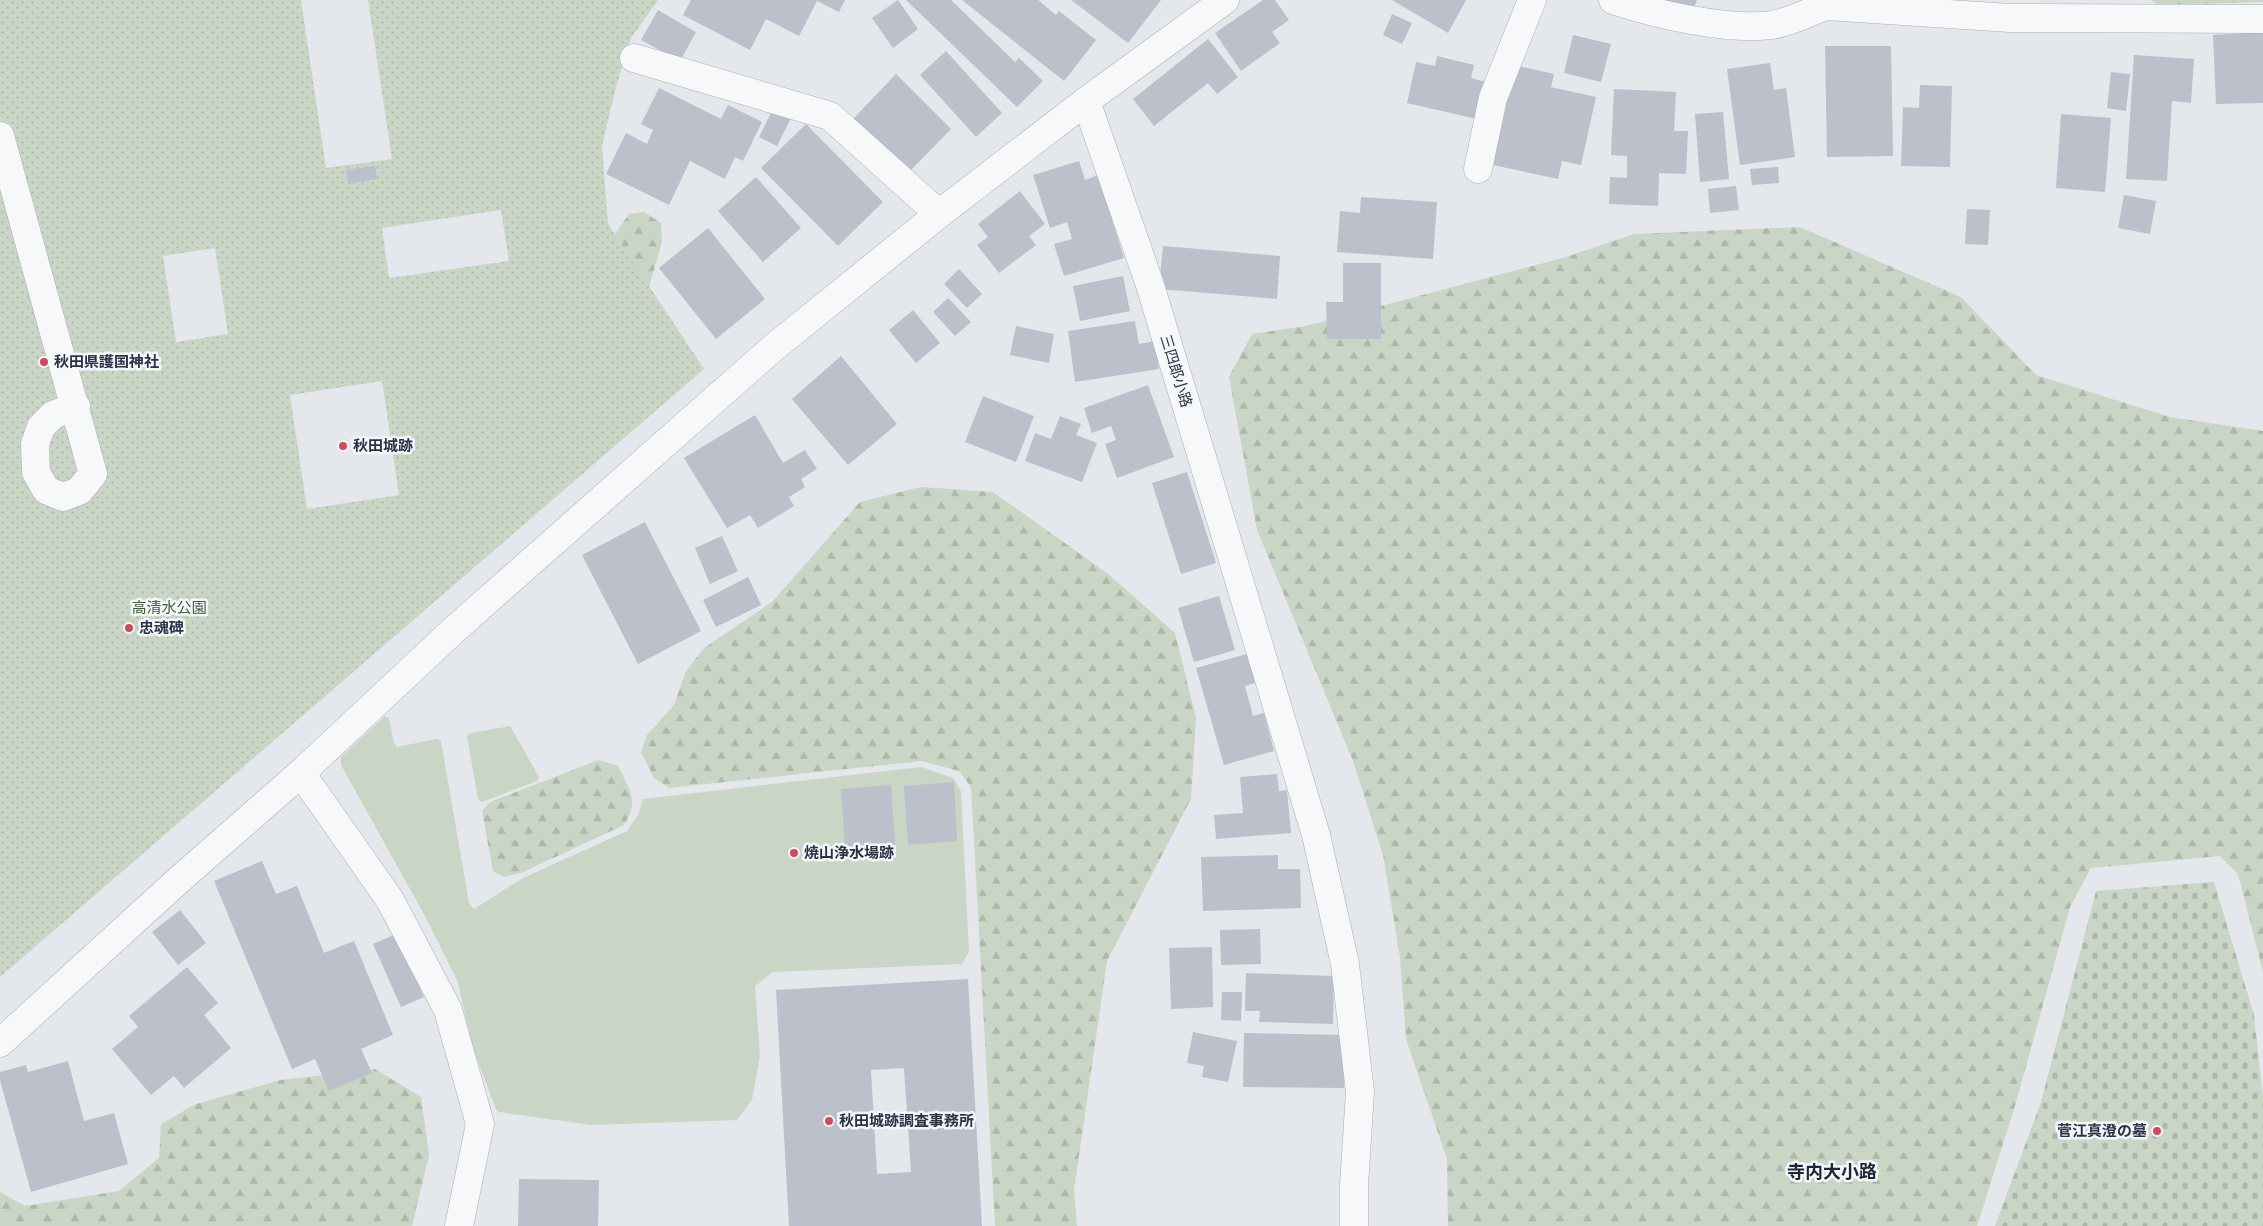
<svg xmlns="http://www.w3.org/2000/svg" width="2263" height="1226" font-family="'Fira Sans Condensed','Noto Sans JP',sans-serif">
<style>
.grass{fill:#c9d6c5}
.forest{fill:url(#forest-firs)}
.cemetery{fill:url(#cemetery-stones)}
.park{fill:url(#park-dots);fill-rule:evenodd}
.building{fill:#bbc0ca;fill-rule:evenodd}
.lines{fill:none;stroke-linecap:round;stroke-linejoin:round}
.minor-casing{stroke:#a9aeb7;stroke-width:29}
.minor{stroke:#f7f8fa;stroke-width:28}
.poi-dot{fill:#d1495b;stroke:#f4f6f9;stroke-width:2}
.labels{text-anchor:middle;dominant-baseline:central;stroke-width:5;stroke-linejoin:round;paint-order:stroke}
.poi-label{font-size:15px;font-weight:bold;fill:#2b3445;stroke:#f4f6f9;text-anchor:start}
.street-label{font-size:15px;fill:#2b3445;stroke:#f4f6f9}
.park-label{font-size:15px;fill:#3f6138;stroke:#f4f6f9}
.quarter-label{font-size:18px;font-weight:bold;fill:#1d2536;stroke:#f4f6f9}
</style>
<defs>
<pattern id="forest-firs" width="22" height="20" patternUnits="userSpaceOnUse" patternTransform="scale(1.25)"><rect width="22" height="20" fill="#c9d6c5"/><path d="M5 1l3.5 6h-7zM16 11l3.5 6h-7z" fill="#adb8ab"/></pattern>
<pattern id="cemetery-stones" width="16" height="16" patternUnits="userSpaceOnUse" patternTransform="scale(1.25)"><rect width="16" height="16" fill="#c9d6c5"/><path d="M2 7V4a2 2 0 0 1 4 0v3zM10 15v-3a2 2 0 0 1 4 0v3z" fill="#adb8ab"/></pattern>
<pattern id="park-dots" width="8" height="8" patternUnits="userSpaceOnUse" patternTransform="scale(1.25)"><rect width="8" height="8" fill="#c9d6c5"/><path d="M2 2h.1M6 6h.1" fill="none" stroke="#adb8ab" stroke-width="1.8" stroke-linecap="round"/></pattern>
</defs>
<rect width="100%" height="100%" fill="#e4e7ec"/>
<g class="grass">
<path d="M 385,716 L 389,718 L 394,743 L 397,747 L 436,739 L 441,741 L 469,903 L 474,909 L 523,878 L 627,831 L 638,815 L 643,799 L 921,767 L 953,778 L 961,791 L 969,952 L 962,964 L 773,972 L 755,986 L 760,1056 L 752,1100 L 737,1120 L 591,1125 L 499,1112 L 496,1109 L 472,1046 L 458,982 L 425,916 L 341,765 L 341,757 Z"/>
<path d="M 510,726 L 539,777 L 537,781 L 482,802 L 478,799 L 467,736 L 471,733 Z"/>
</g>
<g class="forest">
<path d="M 2151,0 L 2263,0 L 2263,2 L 2158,5 Z"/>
<path d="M 644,212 L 661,223 L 662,242 L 643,308 L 585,277 L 629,214 Z"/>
<path d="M 1800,227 L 1961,297 L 2036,375 L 2170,417 L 2263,431 L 2263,972 L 2238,874 L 2220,856 L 2091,868 L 2070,907 L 2015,1106 L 1977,1226 L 1448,1226 L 1447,1159 L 1406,1039 L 1400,957 L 1383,855 L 1353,761 L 1257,530 L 1229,377 L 1252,334 L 1306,326 L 1566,257 L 1634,234 Z"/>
<path d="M 921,487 L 993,492 L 1107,573 L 1175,633 L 1196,718 L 1191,799 L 1107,961 L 1074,1190 L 1077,1226 L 995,1226 L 971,787 L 959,771 L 922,761 L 669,788 L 654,778 L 641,752 L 647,735 L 674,705 L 686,671 L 704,648 L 772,602 L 860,502 Z"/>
<path d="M 599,760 L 618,766 C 629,790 640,800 624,825 L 521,873 L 503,877 L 493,871 L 482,811 L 490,802 Z"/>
<path d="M 375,1069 L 421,1097 L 429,1155 L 412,1226 L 0,1226 L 0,1192 L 25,1206 L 119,1191 L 159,1158 L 161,1124 L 196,1104 L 281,1080 Z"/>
</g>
<path class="cemetery" d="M 2214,882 L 2254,1015 L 2263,1097 L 2263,1226 L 1995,1226 L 2041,1102 L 2096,891 Z"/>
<path class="park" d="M 0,0 L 301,0 L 326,168 L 392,159 L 368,0 L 658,0 L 631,38 L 615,91 L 602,146 L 608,224 L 704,369 L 0,977 ZM 501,210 L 509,261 L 389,278 L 382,228 ZM 215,248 L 228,334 L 176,342 L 163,256 ZM 382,381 L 399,495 L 307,509 L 290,395 Z"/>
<g class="building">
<path d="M 691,0 L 845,0 L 839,12 L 817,1 L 799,36 L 766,19 L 750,50 L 683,15 Z"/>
<path d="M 898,0 L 918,29 L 893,48 L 872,18 Z"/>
<path d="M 906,0 L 951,0 L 1015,62 L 1019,58 L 1043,81 L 1017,107 Z"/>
<path d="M 962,0 L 1038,0 L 1056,15 L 1059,11 L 1096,40 L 1064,81 Z"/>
<path d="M 1071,0 L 1161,0 L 1128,43 Z"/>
<path d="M 1263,0 L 1275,0 L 1289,20 L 1272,32 L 1280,43 L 1241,71 L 1215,33 Z"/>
<path d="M 1392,0 L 1466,0 L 1448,33 Z"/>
<path d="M 1655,0 L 1697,0 L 1691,15 Z"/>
<path d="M 658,10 L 696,32 L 680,61 L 641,40 Z"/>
<path d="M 1392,14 L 1412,23 L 1402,44 L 1383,35 Z"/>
<path d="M 2263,32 L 2263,103 L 2216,104 L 2213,35 Z"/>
<path d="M 1573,35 L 1611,44 L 1601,82 L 1564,73 Z"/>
<path d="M 1208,39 L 1238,77 L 1217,94 L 1208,83 L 1154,126 L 1133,99 Z"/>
<path d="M 1825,46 L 1891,46 L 1893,156 L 1827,157 Z"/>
<path d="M 946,51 L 1002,113 L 976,137 L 920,75 Z"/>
<path d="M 2134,55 L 2194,59 L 2191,103 L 2172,101 L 2167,181 L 2126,179 Z"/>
<path d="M 1437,56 L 1474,65 L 1471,78 L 1486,82 L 1477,119 L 1407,103 L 1416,62 L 1435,66 Z"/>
<path d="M 1770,63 L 1774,90 L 1786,88 L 1795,157 L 1740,165 L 1727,69 Z"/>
<path d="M 1514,65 L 1554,74 L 1551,87 L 1596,97 L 1581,165 L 1562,161 L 1558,179 L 1493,165 Z"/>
<path d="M 2111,72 L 2130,74 L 2126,111 L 2107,108 Z"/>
<path d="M 896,74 L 951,129 L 908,173 L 853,119 Z"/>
<path d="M 1920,85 L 1952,86 L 1950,167 L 1901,166 L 1903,107 L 1919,108 Z"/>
<path d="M 659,88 L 721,119 L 728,105 L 762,122 L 743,161 L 735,157 L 725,179 L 690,161 L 669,205 L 606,174 L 626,133 L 647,144 L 653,130 L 641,124 Z"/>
<path d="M 1614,89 L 1676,92 L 1674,131 L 1688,131 L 1686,174 L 1659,173 L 1658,206 L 1609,204 L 1610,177 L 1627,178 L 1627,156 L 1611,155 Z"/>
<path d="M 774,107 L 792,116 L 777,146 L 759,137 Z"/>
<path d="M 1723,112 L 1729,179 L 1700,182 L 1695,114 Z"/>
<path d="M 2061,114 L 2111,118 L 2105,192 L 2056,188 Z"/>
<path d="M 806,124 L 883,202 L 838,246 L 761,168 Z"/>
<path d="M 1079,161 L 1085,180 L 1098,175 L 1124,258 L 1064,276 L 1054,244 L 1072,239 L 1067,222 L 1050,228 L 1033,175 Z"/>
<path d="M 375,166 L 377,179 L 348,184 L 346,170 Z"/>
<path d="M 1778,167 L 1779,183 L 1752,185 L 1750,169 Z"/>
<path d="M 756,177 L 801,228 L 763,262 L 718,211 Z"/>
<path d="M 1736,186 L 1739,210 L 1710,213 L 1708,189 Z"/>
<path d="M 1020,191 L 1045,224 L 1029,236 L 1036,245 L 999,273 L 977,245 L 988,237 L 978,224 Z"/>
<path d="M 2124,195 L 2156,201 L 2150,234 L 2118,228 Z"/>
<path d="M 1361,197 L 1437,202 L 1433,259 L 1337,252 L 1340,211 L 1360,213 Z"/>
<path d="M 1967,209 L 1990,210 L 1988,245 L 1965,244 Z"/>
<path d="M 708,228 L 765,299 L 716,339 L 659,268 Z"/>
<path d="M 1163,246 L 1280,256 L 1277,299 L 1159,289 Z"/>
<path d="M 1343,263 L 1381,263 L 1381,339 L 1327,339 L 1326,302 L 1343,302 Z"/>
<path d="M 959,269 L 982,294 L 967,308 L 944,284 Z"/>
<path d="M 1123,276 L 1130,311 L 1080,321 L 1073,286 Z"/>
<path d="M 948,298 L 971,322 L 955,336 L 933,312 Z"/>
<path d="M 913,310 L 940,343 L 916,363 L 889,330 Z"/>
<path d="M 1135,321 L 1139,344 L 1155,341 L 1159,369 L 1075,382 L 1068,331 Z"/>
<path d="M 1016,326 L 1054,334 L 1049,363 L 1010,355 Z"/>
<path d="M 841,356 L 897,424 L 848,465 L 792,399 Z"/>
<path d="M 1148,385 L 1174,457 L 1117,478 L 1105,444 L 1116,440 L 1111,426 L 1092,433 L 1084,408 Z"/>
<path d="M 983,396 L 1034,416 L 1016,462 L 965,442 Z"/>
<path d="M 755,415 L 783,463 L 805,450 L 817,469 L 801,479 L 805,487 L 789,497 L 794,506 L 758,528 L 750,515 L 727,528 L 684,458 Z"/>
<path d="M 1060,416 L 1081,424 L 1076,435 L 1097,443 L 1082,482 L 1025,461 L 1035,433 L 1051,439 Z"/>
<path d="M 1187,472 L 1216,563 L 1181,574 L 1152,483 Z"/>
<path d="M 645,522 L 701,631 L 638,664 L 582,555 Z"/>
<path d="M 722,536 L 738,571 L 710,584 L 695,548 Z"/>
<path d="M 748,577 L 761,605 L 716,627 L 703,600 Z"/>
<path d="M 1219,596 L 1235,650 L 1194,662 L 1178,608 Z"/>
<path d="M 1247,654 L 1255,683 L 1245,686 L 1253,716 L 1264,713 L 1274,751 L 1224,765 L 1196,668 Z"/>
<path d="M 1277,774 L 1279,791 L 1287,790 L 1291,833 L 1216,839 L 1214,815 L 1243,813 L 1240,777 Z"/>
<path d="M 954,782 L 957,841 L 908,845 L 904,786 Z"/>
<path d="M 891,785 L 895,845 L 845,848 L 841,789 Z"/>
<path d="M 1278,855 L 1278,869 L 1300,869 L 1301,908 L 1203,911 L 1201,857 Z"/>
<path d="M 262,861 L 276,894 L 297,886 L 324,953 L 354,941 L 393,1035 L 361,1049 L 372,1073 L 329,1091 L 315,1059 L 292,1069 L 214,881 Z"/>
<path d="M 180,910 L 206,943 L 178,965 L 152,932 Z"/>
<path d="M 1260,929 L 1261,964 L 1221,965 L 1220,930 Z"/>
<path d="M 396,934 L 424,997 L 401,1007 L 373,944 Z"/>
<path d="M 1212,947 L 1213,1007 L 1171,1009 L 1169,948 Z"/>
<path d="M 187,967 L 218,1003 L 204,1015 L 231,1048 L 184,1088 L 174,1076 L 151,1095 L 112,1049 L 138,1027 L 129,1016 Z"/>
<path d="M 1246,973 L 1334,976 L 1333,1024 L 1259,1022 L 1260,1011 L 1245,1011 Z"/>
<path d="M 968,979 L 982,1226 L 789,1226 L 776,990 ZM 904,1068 L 911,1172 L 877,1174 L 871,1070 Z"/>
<path d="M 1222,992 L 1242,992 L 1241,1021 L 1221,1020 Z"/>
<path d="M 1193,1032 L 1237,1041 L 1228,1082 L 1202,1077 L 1204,1066 L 1187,1063 Z"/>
<path d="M 1244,1033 L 1345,1035 L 1344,1088 L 1243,1087 Z"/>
<path d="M 68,1061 L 84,1121 L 114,1113 L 128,1164 L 31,1192 L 0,1080 L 0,1072 L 26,1065 L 28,1072 Z"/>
<path d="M 519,1179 L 599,1180 L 598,1226 L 518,1226 Z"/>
</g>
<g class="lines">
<defs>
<g id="minor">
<path d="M 1613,0 C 1654,14 1728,31 1772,25 C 1790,22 1809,12 1826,6"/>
<path d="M 1829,0 L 1826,6 L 2010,18 L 2263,19"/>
<path d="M 634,58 L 830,116 L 939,214"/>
<path d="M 1086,101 L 1150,285 L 1316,835 L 1345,964 L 1360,1092 L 1354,1185 L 1354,1226"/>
<path d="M 0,136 L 93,474 L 79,491 L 63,497 L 46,490 L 36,472 L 35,444 L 41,427 L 53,415 L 76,406"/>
<path d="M 1478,169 L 1493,98 L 1532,0"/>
<path d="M 301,773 L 390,900 L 448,1010 L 480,1124 L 459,1226"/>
<path d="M 0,1043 L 181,878 L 301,773 L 455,629 L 773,348 L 939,214 L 1086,101 L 1225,0"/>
</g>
</defs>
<use href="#minor" class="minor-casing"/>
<use href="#minor" class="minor"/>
</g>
<g class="poi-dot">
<circle cx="44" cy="362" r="5"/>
<circle cx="343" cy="446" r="5"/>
<circle cx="129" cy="628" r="5"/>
<circle cx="794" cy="853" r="5"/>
<circle cx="829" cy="1121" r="5"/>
<circle cx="2157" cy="1131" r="5"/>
</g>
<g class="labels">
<g class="poi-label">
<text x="54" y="362">秋田県護国神社</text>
<text x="353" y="446">秋田城跡</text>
<text x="139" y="628">忠魂碑</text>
<text x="804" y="853">焼山浄水場跡</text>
<text x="839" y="1121">秋田城跡調査事務所</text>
<text x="2147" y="1131" text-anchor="end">菅江真澄の墓</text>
</g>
<g class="street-label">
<text transform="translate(1176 371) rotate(73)">三四郎小路</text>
</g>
<g class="park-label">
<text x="169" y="608">高清水公園</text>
</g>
<g class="quarter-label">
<text x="1832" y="1172">寺内大小路</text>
</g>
</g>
</svg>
